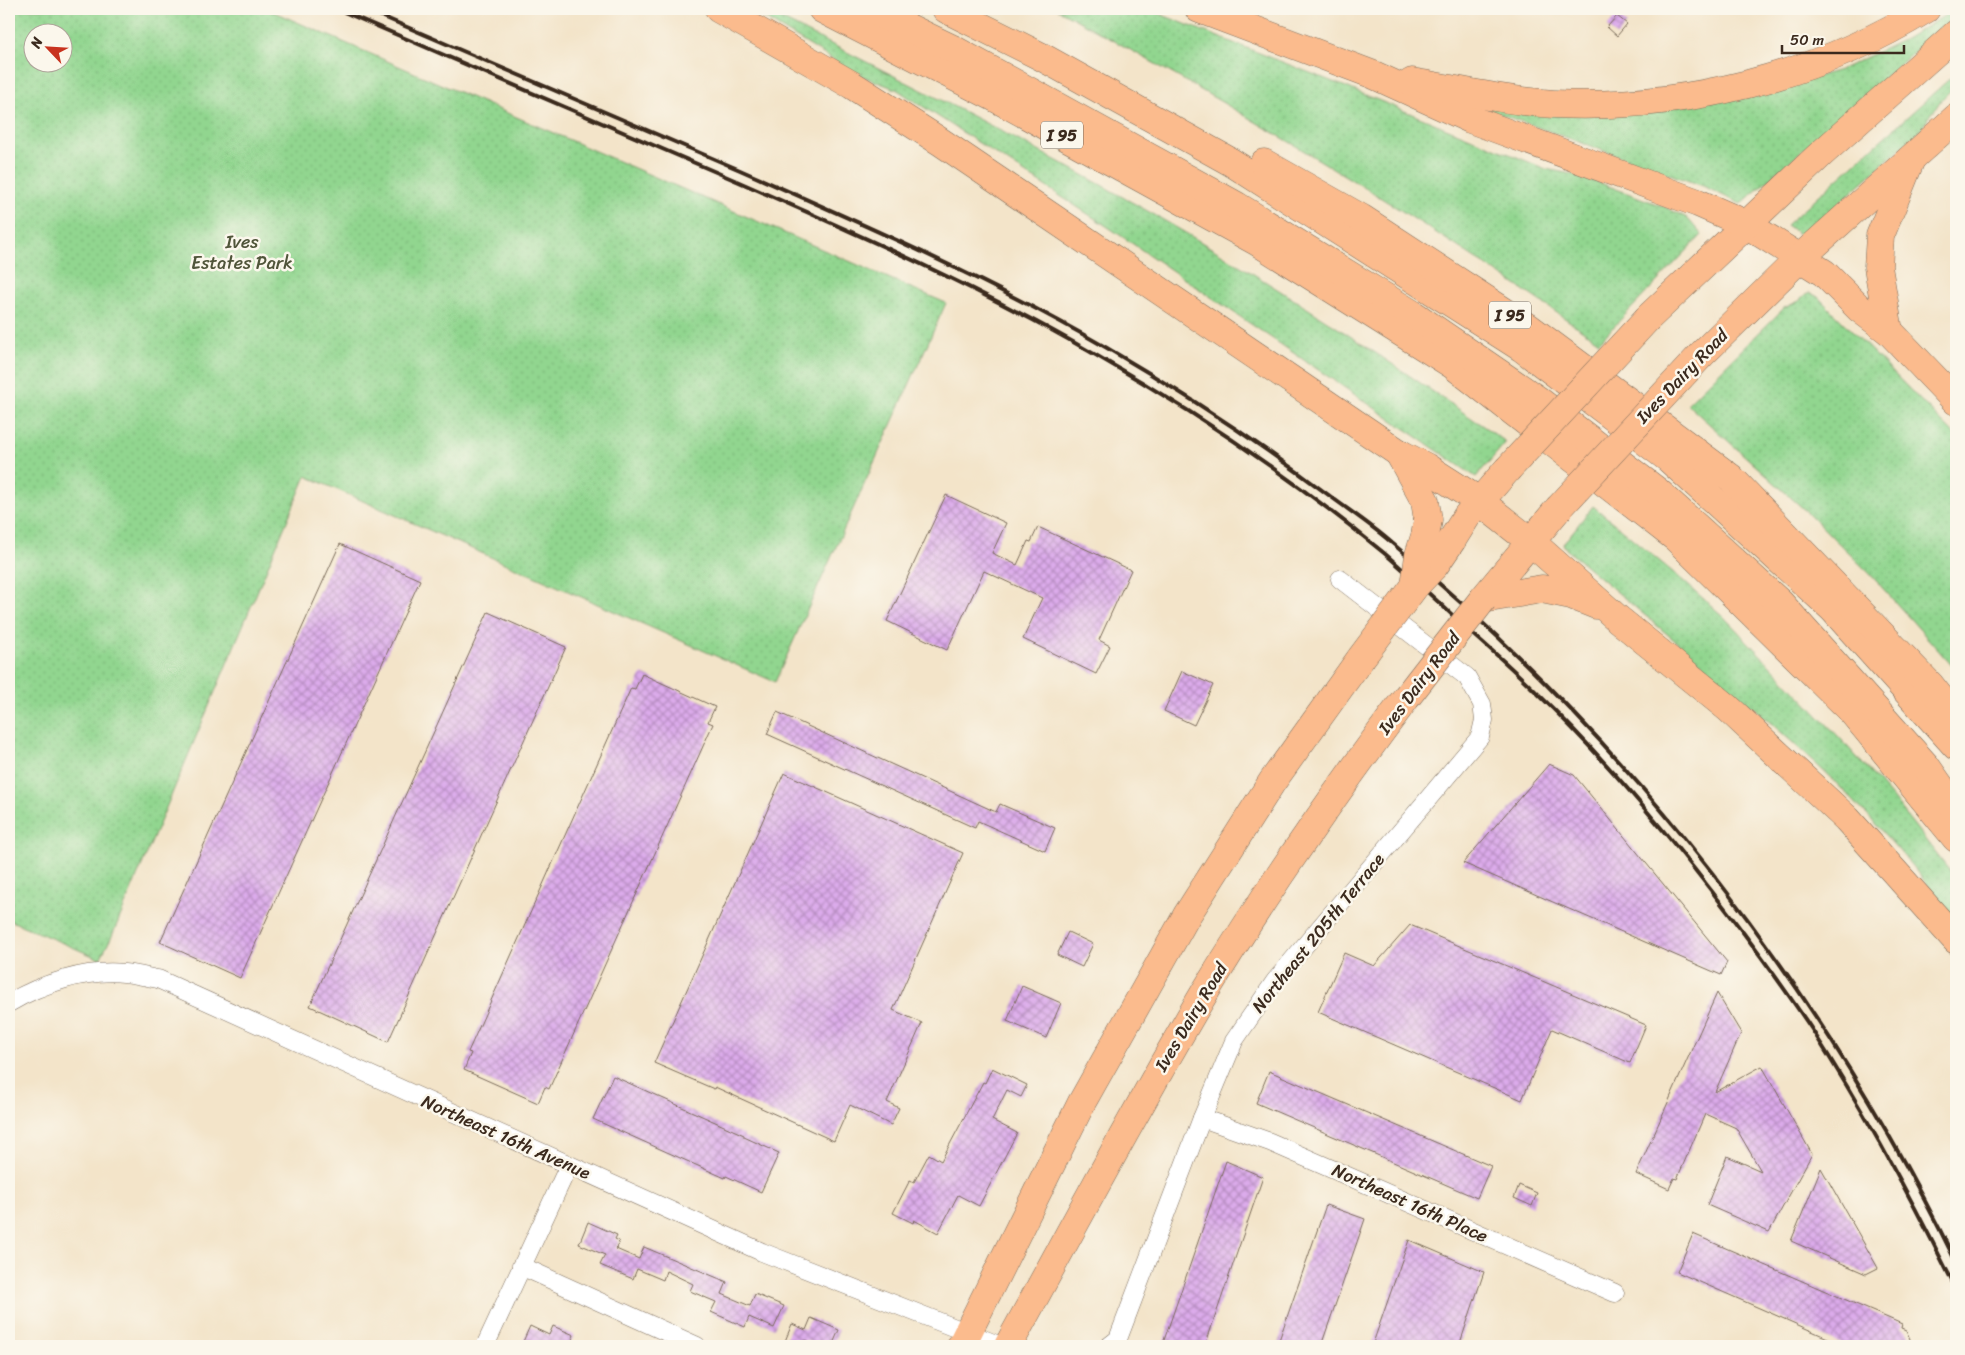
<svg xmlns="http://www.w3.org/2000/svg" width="1965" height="1355" font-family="Sriracha,sans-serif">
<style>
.grass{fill:url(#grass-dots);stroke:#668056;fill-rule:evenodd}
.building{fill:url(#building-cross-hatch)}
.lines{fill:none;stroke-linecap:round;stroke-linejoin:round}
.street-casing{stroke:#7b6b5a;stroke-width:19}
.primary-casing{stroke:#7b6b5a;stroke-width:29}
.highway-casing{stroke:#7b6b5a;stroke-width:29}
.street{stroke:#fff;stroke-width:18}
.primary{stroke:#fbbb8d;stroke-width:28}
.highway{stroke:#fbbb8d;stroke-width:28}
.rail{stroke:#3b2a1e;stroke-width:4}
.primary-bridge-casing{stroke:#7b6b5a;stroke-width:29;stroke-linecap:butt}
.highway-bridge-casing{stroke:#7b6b5a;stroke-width:29;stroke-linecap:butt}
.primary-bridge{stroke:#fbbb8d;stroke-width:28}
.highway-bridge{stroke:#fbbb8d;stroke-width:28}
.labels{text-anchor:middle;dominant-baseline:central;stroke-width:5;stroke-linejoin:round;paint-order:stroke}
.shield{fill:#fbf7ec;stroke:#75685c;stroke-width:1}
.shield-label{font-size:16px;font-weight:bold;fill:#3b2a1e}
.park-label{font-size:18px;fill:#50553a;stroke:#fbf7ec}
.street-label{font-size:18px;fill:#3b2a1e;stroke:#fbf7ec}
</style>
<defs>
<pattern id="grass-dots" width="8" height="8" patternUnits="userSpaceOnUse" patternTransform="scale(1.25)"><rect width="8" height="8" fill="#91d68f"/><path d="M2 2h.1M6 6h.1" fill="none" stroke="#7eb87b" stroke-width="1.8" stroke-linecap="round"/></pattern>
<pattern id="building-cross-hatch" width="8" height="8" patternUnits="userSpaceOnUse" patternTransform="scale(1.25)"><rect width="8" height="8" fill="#dcabeb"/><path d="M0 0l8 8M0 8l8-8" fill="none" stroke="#b48bbe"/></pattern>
</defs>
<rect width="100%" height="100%" fill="#fbf7ec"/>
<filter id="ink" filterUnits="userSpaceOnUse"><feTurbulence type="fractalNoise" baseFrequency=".02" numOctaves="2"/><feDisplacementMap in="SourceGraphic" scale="10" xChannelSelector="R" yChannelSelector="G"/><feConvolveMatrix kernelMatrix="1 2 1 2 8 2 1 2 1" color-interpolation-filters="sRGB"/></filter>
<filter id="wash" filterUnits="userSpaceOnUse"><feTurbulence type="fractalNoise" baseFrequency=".0096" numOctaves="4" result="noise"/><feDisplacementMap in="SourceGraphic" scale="20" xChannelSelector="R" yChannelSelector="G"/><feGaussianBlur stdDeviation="1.12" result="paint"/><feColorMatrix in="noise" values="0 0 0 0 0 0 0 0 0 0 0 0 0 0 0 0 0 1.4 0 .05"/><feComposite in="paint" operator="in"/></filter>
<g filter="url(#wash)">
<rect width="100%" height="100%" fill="#f3e4c9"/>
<g class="grass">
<path d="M 9,9 L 267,9 L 946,303 L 775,682 L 306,476 L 112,936 L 100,959 L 9,920 ZM 32,32 L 62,32 L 62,62 L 32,62 Z"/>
<path d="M 750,9 L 761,9 C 913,85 1067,162 1213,249 C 1313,310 1410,375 1506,442 L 1476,477 L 1111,229 L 896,89 L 856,74 Z"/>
<path d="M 1057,9 L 1147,9 L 1346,87 L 1546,169 L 1581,176 L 1665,207 L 1687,218 L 1702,235 L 1599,342 C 1424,219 1244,112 1057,9 Z"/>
<path d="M 1956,9 L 1956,15 L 1741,204 L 1703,186 L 1489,110 L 1492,107 L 1774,89 L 1840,70 L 1905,39 Z"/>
<path d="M 1956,73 L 1956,85 L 1941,100 L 1920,131 L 1802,236 L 1786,225 Z"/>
<path d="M 1809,292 L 1818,297 L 1956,436 L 1956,670 L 1870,574 L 1807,512 L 1687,404 L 1784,308 L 1799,301 Z"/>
<path d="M 1593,506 L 1680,578 L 1724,617 L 1840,738 L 1891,796 L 1956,879 L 1956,921 C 1913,865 1866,810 1814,762 C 1735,689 1650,620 1567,550 L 1563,544 Z"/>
</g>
<g id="blocks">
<g class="building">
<path d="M 1617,16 L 1627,24 L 1617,36 L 1607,27 Z"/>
<path d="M 946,495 L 1006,523 L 992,553 L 1017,565 L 1028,541 L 1031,542 L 1038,527 L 1131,570 L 1099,640 L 1110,646 L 1096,674 L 1023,639 L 1042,598 L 984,571 L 947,650 L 887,621 Z"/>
<path d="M 340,544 L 420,580 L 240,978 L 160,942 Z"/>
<path d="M 488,612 L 566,647 L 388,1042 L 310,1006 Z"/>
<path d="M 1182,671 L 1213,685 L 1194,725 L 1164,711 Z"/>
<path d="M 642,674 L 715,707 L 708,722 L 713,724 L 549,1089 L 545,1087 L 538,1103 L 464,1070 L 471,1053 L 468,1052 L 631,688 L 635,689 Z"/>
<path d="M 777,712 L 996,812 L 1000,804 L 1055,828 L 1045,851 L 978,821 L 975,828 L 767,734 Z"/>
<path d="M 1549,764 L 1574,775 L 1727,962 L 1721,975 L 1463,863 Z"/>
<path d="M 784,773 L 963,853 L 893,1010 L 922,1023 L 887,1102 L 899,1108 L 891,1125 L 850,1105 L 834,1141 L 715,1087 L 714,1089 L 654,1063 Z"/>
<path d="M 1410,925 L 1646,1025 L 1630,1063 L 1552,1029 L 1522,1100 L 1318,1012 L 1344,953 L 1374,966 Z"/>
<path d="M 1068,932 L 1093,944 L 1082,967 L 1057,955 Z"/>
<path d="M 1022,986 L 1061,1003 L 1046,1038 L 1007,1021 Z"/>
<path d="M 1717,993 L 1741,1033 L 1715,1092 L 1762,1066 L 1812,1154 L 1769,1232 L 1707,1205 L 1727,1156 L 1761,1171 L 1736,1128 L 1705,1114 L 1677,1179 L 1674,1178 L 1669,1189 L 1636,1174 Z"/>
<path d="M 992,1068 L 1027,1085 L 1021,1097 L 1007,1090 L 992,1120 L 1017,1133 L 979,1206 L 958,1195 L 938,1233 L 914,1220 L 913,1223 L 893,1213 L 910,1180 L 914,1182 L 929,1154 L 941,1161 L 983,1082 L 985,1083 Z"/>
<path d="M 1269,1071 L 1491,1166 L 1477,1198 L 1256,1103 Z"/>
<path d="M 613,1076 L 744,1135 L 744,1137 L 779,1153 L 761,1192 L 726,1176 L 725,1178 L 593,1119 Z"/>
<path d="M 1226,1161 L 1263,1177 L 1205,1346 L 1162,1346 Z"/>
<path d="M 1821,1168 L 1878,1268 L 1866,1274 L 1791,1241 Z"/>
<path d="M 1519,1185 L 1537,1193 L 1532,1206 L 1514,1198 Z"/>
<path d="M 1326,1205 L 1365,1219 L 1321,1346 L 1277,1346 Z"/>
<path d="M 588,1222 L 617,1235 L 615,1239 L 619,1241 L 616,1249 L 639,1259 L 644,1247 L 727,1282 L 722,1294 L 750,1306 L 755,1294 L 784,1306 L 774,1328 L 749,1317 L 745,1327 L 711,1312 L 716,1302 L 690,1291 L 693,1284 L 666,1271 L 663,1280 L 637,1269 L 633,1279 L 600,1265 L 605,1255 L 579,1244 Z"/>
<path d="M 1693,1234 L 1902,1324 L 1901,1328 L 1906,1330 L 1913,1346 L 1846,1346 L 1677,1272 Z"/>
<path d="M 1409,1240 L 1484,1272 L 1459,1346 L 1372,1346 Z"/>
<path d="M 811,1318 L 839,1330 L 832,1346 L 818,1346 L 805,1340 L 802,1346 L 783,1346 L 792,1324 L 806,1330 Z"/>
<path d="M 530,1326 L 549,1335 L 553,1326 L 574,1335 L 570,1344 L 575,1346 L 521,1346 Z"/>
</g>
</g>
</g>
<g filter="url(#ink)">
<use href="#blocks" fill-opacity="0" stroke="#7b6b5a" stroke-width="1"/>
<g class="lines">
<defs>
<g id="street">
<path d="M 9,1003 C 41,984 86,969 124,973 C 135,974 147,977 158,979 L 762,1252 L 1001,1346"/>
<path d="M 1202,1118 L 1270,1142 L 1615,1293"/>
<path d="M 521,1266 L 697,1346"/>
<path d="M 485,1346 L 569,1165"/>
<path d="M 1109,1346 L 1118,1339 L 1202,1118 L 1234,1041 L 1275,981 L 1480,737 L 1484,720 L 1482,704 L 1467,677 L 1340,579"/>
</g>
<g id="primary">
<path d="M 1746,224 L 1800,258"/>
<path d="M 1648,318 L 1821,154 L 1956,34"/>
<path d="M 1701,355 L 1800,258 L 1956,118"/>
<path d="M 1479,501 L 1530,541"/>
<path d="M 1452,540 L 1467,516 L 1507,470"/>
<path d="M 1483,599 L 1558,509"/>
<path d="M 961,1346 L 1082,1102 L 1187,915 L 1272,782 L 1361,658"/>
<path d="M 1008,1346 C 1073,1228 1136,1108 1205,992 C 1266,891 1335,793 1406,698"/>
</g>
<g id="highway">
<path d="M 719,9 L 852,85 L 941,142 L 1399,453 L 1426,467 L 1479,501"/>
<path d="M 822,9 L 992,96 L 1256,241 L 1453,365 L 1676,538 L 1850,709 L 1956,838"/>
<path d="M 870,9 L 951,48 L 1237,206 L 1414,315 L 1538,400 L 1657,491 L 1780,603 L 1926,766 L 1956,809"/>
<path d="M 946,9 L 1042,57 L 1231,162 L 1522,348 L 1669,459 L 1833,609 L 1956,746"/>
<path d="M 1199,9 L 1374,75 L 1470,119 L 1698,203 L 1746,224"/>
<path d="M 1412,82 C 1458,90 1506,101 1554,104 C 1682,110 1816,77 1926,9"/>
<path d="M 1264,163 L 1361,218 L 1528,327 L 1731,478 L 1930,685 L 1956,718"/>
<path d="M 1800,258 L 1824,273 L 1860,309 L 1889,331 L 1956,401"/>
<path d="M 1889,331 L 1878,267 L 1880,236 L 1911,159"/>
<path d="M 1399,453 L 1425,501 L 1428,520"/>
<path d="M 1530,541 L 1618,619 L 1728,708 L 1847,819 L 1956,940"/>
<path d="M 1483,599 L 1542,589 L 1571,595 L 1596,605"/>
</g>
</defs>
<use href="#street" class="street-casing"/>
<use href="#primary" class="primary-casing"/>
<use href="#highway" class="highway-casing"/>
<use href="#street" class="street"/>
<use href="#primary" class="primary"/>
<use href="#highway" class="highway"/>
<g class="rail">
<path d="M 337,9 C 471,66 605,123 739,182 C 860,235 980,288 1094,354 C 1196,412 1294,479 1384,553 C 1411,576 1437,601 1463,625 C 1487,646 1511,667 1534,690 C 1606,759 1670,836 1730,915 C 1758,952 1785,989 1811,1028 C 1865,1112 1912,1199 1956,1289"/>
<path d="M 365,9 C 490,62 615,116 740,170 C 865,225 990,280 1107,348 C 1186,394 1261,444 1334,499 C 1353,513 1374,527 1392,543 C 1629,740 1821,986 1956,1262"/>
</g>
<defs>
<g id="primary-bridge">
<path d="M 1507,470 L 1648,318"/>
<path d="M 1558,509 L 1701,355"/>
<path d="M 1361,658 L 1415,586 L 1435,565 L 1452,540"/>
<path d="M 1406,698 L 1483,599"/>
</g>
<path id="highway-bridge" d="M 1415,586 L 1419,555 L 1425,536 L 1428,520"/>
</defs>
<use href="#primary-bridge" class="primary-bridge-casing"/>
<use href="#highway-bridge" class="highway-bridge-casing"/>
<use href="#primary-bridge" class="primary-bridge"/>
<use href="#highway-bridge" class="highway-bridge"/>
</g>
</g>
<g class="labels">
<g class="shield">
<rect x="1041" y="121.5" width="42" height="27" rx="4"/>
<rect x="1489" y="301.5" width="42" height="27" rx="4"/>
</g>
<g class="shield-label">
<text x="1062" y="135">I 95</text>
<text x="1510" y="315">I 95</text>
</g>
<g class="park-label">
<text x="242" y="242">Ives<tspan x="242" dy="21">Estates Park</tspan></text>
</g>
<g class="street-label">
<text transform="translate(1682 376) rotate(-46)">Ives Dairy Road</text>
<text transform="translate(1419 683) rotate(-53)">Ives Dairy Road</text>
<text transform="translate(1318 933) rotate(-51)">Northeast 205th Terrace</text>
<text transform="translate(1191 1017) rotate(-59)">Ives Dairy Road</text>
<text transform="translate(506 1137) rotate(24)">Northeast 16th Avenue</text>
<text transform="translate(1410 1203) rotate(24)">Northeast 16th Place</text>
</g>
</g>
<rect width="1965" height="1355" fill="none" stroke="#fbf7ec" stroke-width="30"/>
<g transform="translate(48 48) rotate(295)"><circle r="24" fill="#fbf7ec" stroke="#aea59a"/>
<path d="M0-4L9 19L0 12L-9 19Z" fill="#c8321e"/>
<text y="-8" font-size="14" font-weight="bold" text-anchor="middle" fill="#3b2a1e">N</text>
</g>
<path d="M1782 45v8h122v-8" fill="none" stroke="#3b2a1e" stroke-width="2.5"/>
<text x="1790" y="45" font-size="15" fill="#3b2a1e" stroke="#fbf7ec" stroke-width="4" paint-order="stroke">50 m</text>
</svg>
